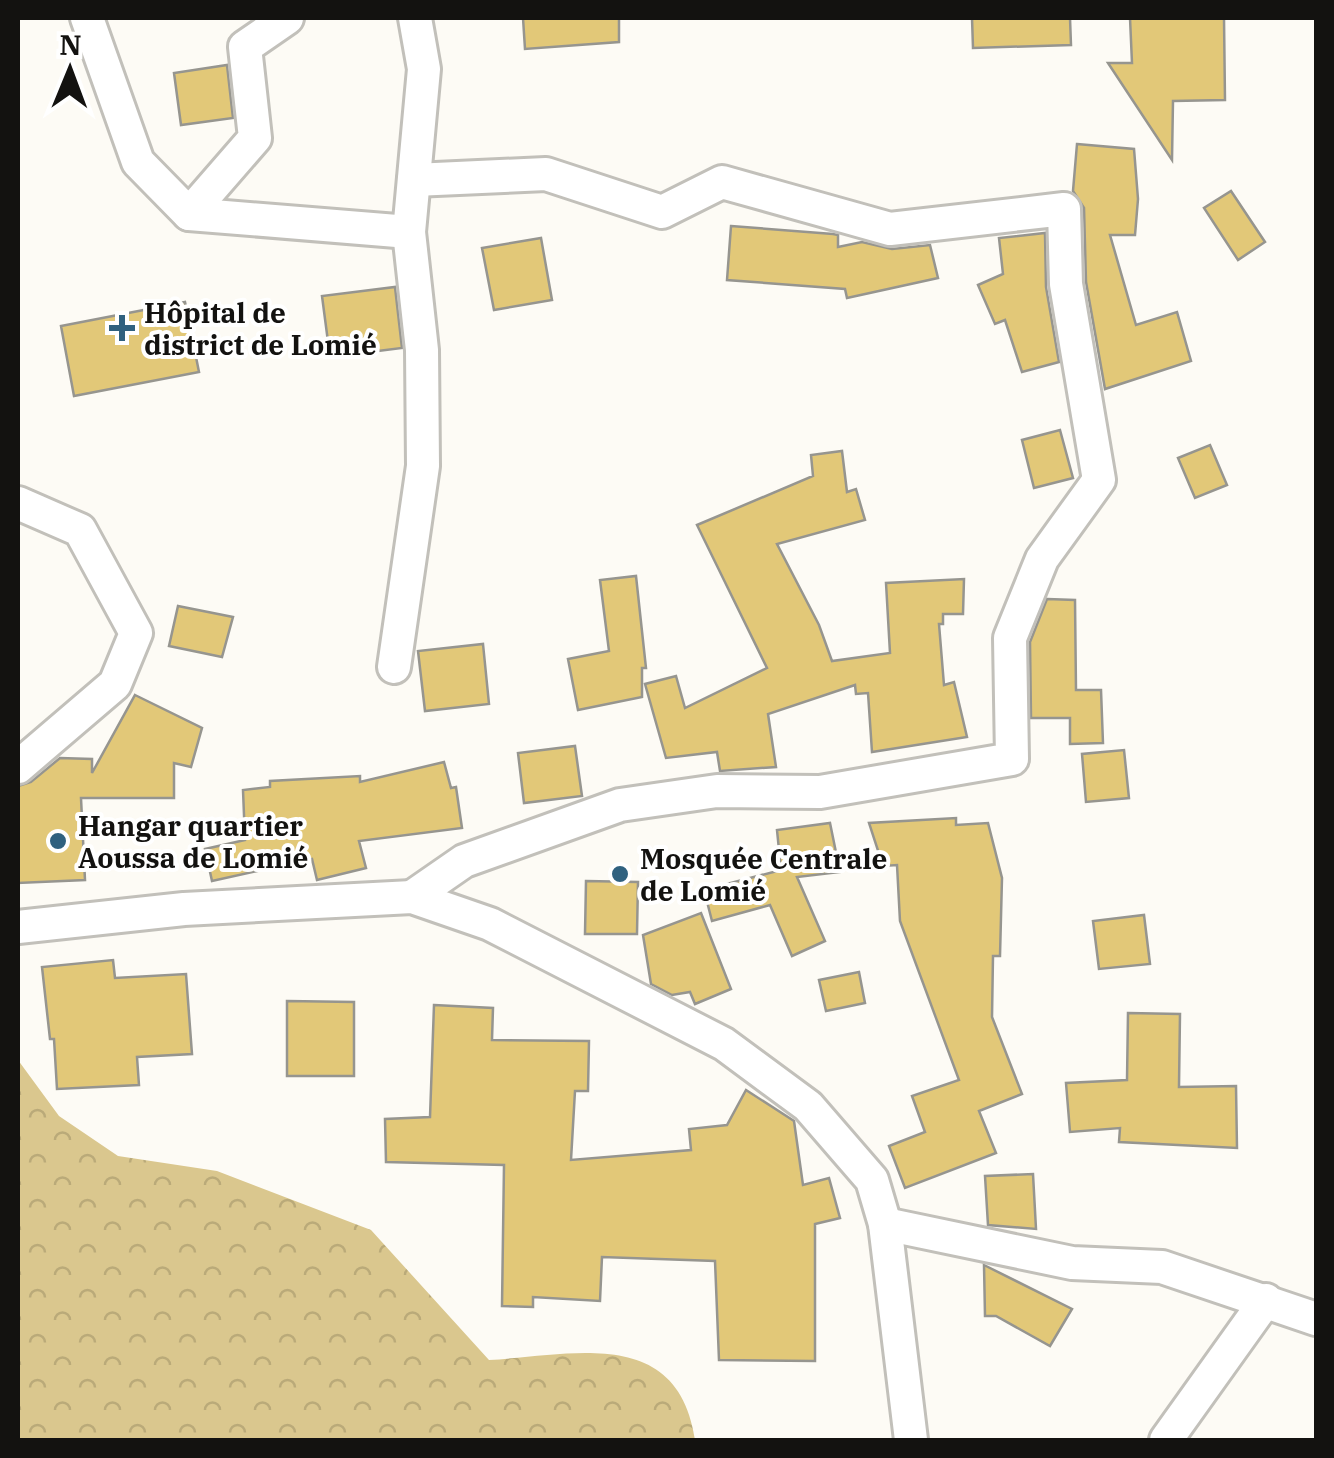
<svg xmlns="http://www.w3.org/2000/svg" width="1334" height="1458" font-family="'IBM Plex Serif',serif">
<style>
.forest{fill:url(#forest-crowns)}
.building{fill:#e2c878;stroke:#96958f;stroke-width:2.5}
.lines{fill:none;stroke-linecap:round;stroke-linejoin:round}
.street-casing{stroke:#c2c0ba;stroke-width:38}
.street{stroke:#fff;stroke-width:32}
.poi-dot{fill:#30617f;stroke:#fff;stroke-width:4}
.labels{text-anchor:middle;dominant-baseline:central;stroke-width:8;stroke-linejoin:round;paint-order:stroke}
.poi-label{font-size:28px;font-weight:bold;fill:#131210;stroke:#fff;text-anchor:start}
</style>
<defs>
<pattern id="forest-crowns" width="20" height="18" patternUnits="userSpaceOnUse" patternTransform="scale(2.5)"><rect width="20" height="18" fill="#dac78e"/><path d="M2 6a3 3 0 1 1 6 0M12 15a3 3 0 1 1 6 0" fill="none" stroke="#baaa79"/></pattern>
</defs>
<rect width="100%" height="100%" fill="#fdfbf5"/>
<path class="forest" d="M 18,1060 L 59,1116 L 118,1156 L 217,1171 L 371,1230 L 489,1360 C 574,1355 678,1326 695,1440 L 18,1440 Z"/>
<g class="building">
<path d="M 523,18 L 619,18 L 619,42 L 525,49 Z"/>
<path d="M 972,18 L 1070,18 L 1071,45 L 973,48 Z"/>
<path d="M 1130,18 L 1224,18 L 1225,100 L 1173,101 L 1172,160 L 1108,63 L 1132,63 Z"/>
<path d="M 227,65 L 233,118 L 181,125 L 174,73 Z"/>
<path d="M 1077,144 L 1134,149 L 1138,199 L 1135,235 L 1110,235 L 1136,325 L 1177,312 L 1191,361 L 1105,389 L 1086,282 L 1084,208 L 1073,191 Z"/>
<path d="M 1231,191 L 1265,242 L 1238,260 L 1204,208 Z"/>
<path d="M 731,226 L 833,234 L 838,235 L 838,247 L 862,242 L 892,249 L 930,245 L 938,278 L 847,298 L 845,289 L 727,280 Z"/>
<path d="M 1045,233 L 1046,287 L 1059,362 L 1022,372 L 1005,320 L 995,324 L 978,285 L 1003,274 L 999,238 Z"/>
<path d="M 541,238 L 552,300 L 494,310 L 482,248 Z"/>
<path d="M 395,287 L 402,348 L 330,357 L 322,296 Z"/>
<path d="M 185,302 L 199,372 L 74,396 L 61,326 Z"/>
<path d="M 1060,430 L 1073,478 L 1034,488 L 1022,440 Z"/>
<path d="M 1210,445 L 1227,485 L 1195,498 L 1178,458 Z"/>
<path d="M 842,451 L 847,492 L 856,489 L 865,520 L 777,544 L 819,625 L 832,661 L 890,653 L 886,583 L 964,579 L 963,614 L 943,614 L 943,624 L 939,624 L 944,685 L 954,682 L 967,737 L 872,752 L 868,693 L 856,694 L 855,685 L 768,714 L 776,767 L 720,771 L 717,752 L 666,758 L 645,684 L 676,676 L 685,708 L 767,668 L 697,525 L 813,476 L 811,455 Z"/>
<path d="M 636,576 L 646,668 L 642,668 L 642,697 L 578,710 L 568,659 L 609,651 L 600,580 Z"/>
<path d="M 1047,599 L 1075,600 L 1076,690 L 1101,690 L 1103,743 L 1070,744 L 1070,718 L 1031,718 L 1030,642 Z"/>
<path d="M 178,606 L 233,617 L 222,657 L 169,646 Z"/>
<path d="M 483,644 L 489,704 L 425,711 L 418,651 Z"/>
<path d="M 135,695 L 202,728 L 191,767 L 174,763 L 174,798 L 81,798 L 85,880 L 18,883 L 18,786 L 31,782 L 60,758 L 92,759 L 92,773 Z"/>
<path d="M 575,746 L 582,796 L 524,803 L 518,753 Z"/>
<path d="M 1124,750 L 1129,798 L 1086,802 L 1082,754 Z"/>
<path d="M 444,762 L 451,788 L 456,787 L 462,828 L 359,841 L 366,868 L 317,880 L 312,859 L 212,881 L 205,849 L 245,840 L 243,790 L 270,787 L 270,781 L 360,776 L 360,782 Z"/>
<path d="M 956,818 L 956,825 L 988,823 L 1002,878 L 1000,956 L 993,956 L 992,1017 L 1022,1094 L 979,1111 L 996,1153 L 905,1188 L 889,1146 L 925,1132 L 912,1096 L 959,1080 L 900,921 L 897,865 L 883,866 L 869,823 Z"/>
<path d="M 830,823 L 840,872 L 797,877 L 825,941 L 792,956 L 770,905 L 712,921 L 704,890 L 781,870 L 777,830 Z"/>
<path d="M 586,881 L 638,882 L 637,934 L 585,934 Z"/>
<path d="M 701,913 L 731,989 L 695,1004 L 690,992 L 672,995 L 651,984 L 643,935 Z"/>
<path d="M 1144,915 L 1150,964 L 1099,969 L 1093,921 Z"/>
<path d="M 113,960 L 115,978 L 186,974 L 192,1054 L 137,1057 L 139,1085 L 57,1089 L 54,1039 L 50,1039 L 42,967 Z"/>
<path d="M 859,972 L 865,1003 L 826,1011 L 819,980 Z"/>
<path d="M 287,1001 L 354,1002 L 354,1076 L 287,1076 Z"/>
<path d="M 434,1005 L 493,1008 L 492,1040 L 589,1041 L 588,1091 L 575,1091 L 571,1160 L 691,1150 L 689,1129 L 727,1125 L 746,1090 L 794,1121 L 803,1185 L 829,1178 L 840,1218 L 815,1224 L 815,1361 L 719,1360 L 715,1261 L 602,1257 L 600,1301 L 533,1297 L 533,1307 L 502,1306 L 504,1165 L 386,1162 L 385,1119 L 430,1117 Z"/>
<path d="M 1128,1013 L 1180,1014 L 1179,1087 L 1236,1086 L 1237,1148 L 1119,1142 L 1120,1128 L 1070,1132 L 1066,1083 L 1127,1080 Z"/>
<path d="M 1033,1174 L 1036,1229 L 988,1225 L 985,1176 Z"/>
<path d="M 984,1265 L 1072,1309 L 1050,1346 L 996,1316 L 985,1316 Z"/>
</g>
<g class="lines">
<defs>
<g id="street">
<path d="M 87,18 L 138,162 L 189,214 L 409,232"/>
<path d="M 189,214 L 255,138 L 245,47 L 287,18"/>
<path d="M 18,503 L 80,530 L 136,633 L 115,684 L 18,767"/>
<path d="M 394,667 L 423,466 L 422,350 L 409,232 L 424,69 L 415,18"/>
<path d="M 412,897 L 464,861 L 620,805 L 717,791 L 820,792 L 1012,759 L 1010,638 L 1042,559 L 1099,480 L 1066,284 L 1064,209 L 890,229 L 722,182 L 662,212 L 546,174 L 414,180"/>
<path d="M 18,927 L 184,909 L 412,897 L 490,924 L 724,1044 L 808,1106 L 872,1180 L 885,1224 L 911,1440"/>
<path d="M 885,1224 L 1072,1263 L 1162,1267 L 1316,1319"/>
<path d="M 1166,1440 L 1266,1300"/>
</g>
</defs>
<use href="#street" class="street-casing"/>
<use href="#street" class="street"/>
</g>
<g class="poi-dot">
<path d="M117 313h10v10h10v10h-10v10h-10v-10h-10v-10h10z"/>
<circle cx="58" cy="841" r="10"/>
<circle cx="620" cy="874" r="10"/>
</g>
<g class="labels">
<g class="poi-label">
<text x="144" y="312">Hôpital de<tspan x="144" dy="32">district de Lomié</tspan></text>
<text x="78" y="825">Hangar quartier<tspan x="78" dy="32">Aoussa de Lomié</tspan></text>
<text x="640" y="858">Mosquée Centrale<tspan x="640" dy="32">de Lomié</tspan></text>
</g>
</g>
<rect width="1334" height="1458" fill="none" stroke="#131210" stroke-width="40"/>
<g transform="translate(70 70) rotate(1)" stroke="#ffffff" stroke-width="8" paint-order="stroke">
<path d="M0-8L18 38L0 25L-18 38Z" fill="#131210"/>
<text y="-15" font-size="28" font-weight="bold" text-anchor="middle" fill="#131210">N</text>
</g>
</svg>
